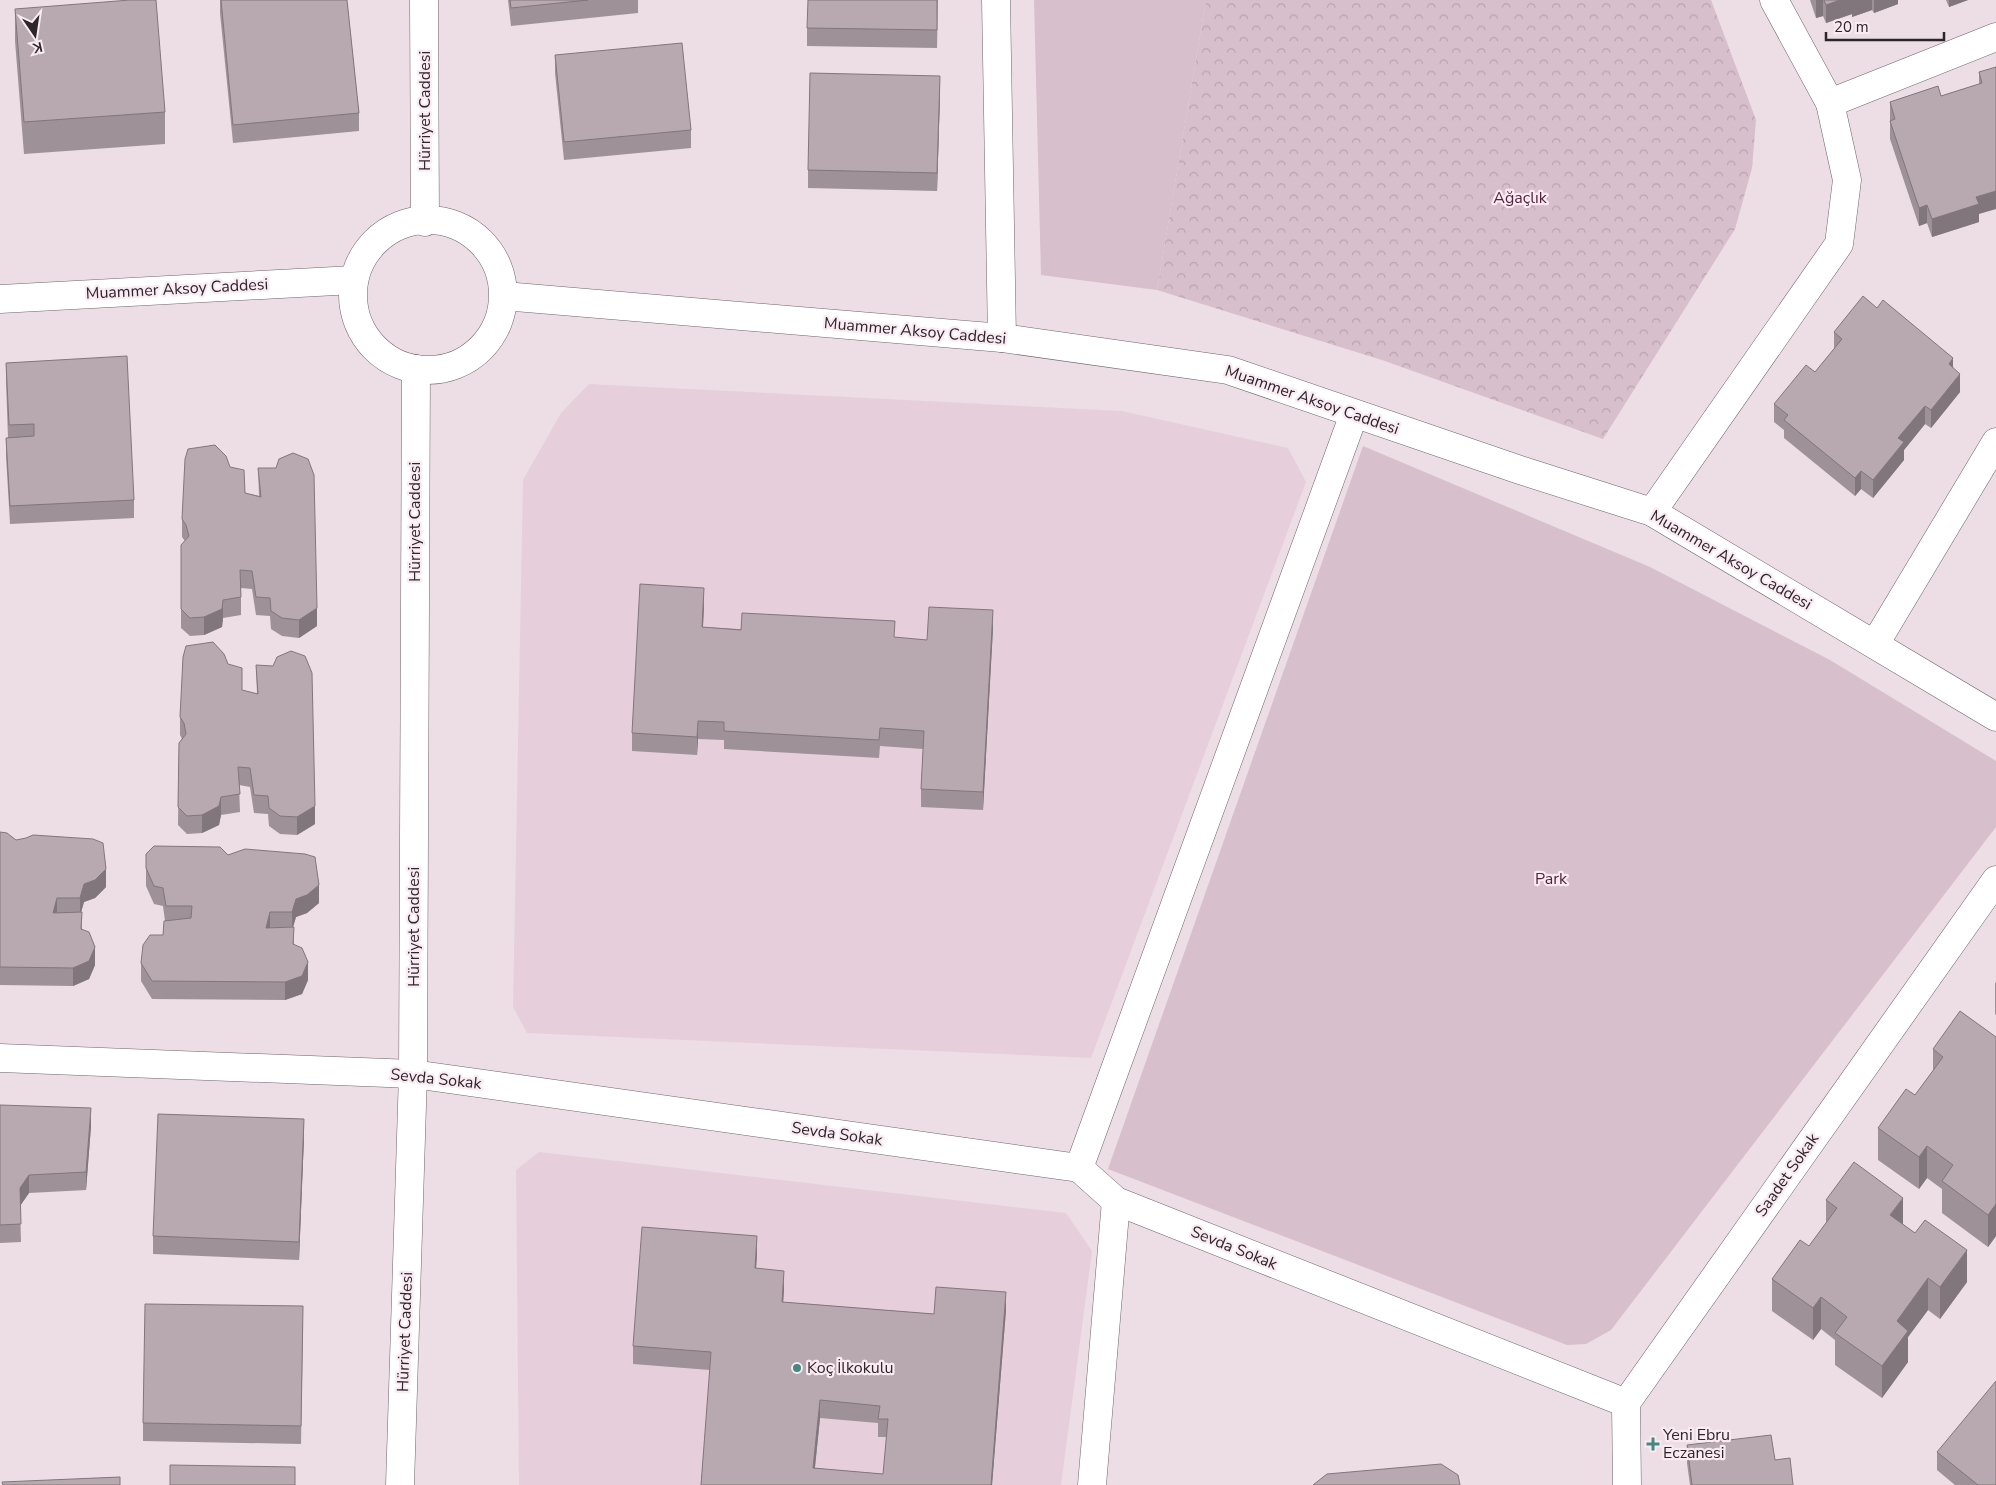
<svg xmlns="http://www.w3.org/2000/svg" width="1996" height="1485" font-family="'Nunito Sans',sans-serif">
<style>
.built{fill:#e6cfda}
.forest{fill:url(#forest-crowns)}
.park{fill:#d7bfcb}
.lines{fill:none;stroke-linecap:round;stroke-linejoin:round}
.minor-casing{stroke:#71646a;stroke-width:29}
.major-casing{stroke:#71646a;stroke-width:29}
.minor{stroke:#fff;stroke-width:28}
.major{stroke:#fff;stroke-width:28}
.wall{fill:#9e9197;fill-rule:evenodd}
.shaded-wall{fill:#81767b}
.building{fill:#b8a9b0;stroke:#81767b;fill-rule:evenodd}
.poi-dot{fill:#44897f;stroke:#faeaf2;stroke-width:2}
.labels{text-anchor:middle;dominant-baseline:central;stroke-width:4.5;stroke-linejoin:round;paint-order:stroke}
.street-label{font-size:16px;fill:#2c2629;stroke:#faeaf2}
.park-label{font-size:16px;fill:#51253e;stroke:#faeaf2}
.poi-label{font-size:16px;fill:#2c2629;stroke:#faeaf2;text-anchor:start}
</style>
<defs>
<pattern id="forest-crowns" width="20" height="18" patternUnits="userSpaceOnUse" patternTransform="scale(1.25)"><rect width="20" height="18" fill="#d7bfcb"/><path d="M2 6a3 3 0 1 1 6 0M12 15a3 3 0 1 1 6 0" fill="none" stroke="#b9a4ae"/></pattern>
</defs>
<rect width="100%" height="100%" fill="#eddde5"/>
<g class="built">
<path d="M 589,384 L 1122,411 L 1288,448 L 1306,482 L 1091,1058 L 527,1033 L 513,1007 L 523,480 L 561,413 Z"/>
<path d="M 539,1152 L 1066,1213 L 1092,1251 L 1061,1485 L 519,1485 L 516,1170 Z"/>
</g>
<path class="forest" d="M 1206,0 L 1711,0 L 1756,120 L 1752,168 L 1735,229 L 1603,439 L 1382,360 L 1157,290 Z"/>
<g class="park">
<path d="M 1034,0 L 1206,0 L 1157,290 L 1041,275 Z"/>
<path d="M 1363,446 L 1650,567 L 1830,660 L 1996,761 L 1996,827 L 1611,1330 L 1586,1344 L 1567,1345 L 1108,1169 Z"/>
</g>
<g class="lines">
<defs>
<g id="minor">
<path d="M 996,0 L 1002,338"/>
<path d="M 1830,103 L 1996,37"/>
<path d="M 0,299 L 354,280"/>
<path d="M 1652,512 L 1839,244 L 1847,180 L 1830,103 L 1774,0"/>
<path d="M 1875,644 L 1996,442"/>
<path d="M 0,1058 L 413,1074 L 1079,1168 L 1116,1201 L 1626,1403"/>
<path d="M 1079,1168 L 1354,414"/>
<path d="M 1092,1485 L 1116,1201"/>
<path d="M 1627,1485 L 1626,1403 L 1996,880"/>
</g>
<g id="major">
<path d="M 424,0 L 425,222"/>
<circle cx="428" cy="295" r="75"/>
<path d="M 504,296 L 1002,338 L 1228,370 L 1520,470 L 1652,512 L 1996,717"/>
<path d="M 400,1485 L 413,1074 L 416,369"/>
</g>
</defs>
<use href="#minor" class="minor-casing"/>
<use href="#major" class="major-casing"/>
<use href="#minor" class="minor"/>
<use href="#major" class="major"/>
</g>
<g class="wall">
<path d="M 220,0 L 347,0 L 359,113 L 359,131 L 233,143 L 220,13 Z"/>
<path d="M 508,0 L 638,0 L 638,13 L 511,26 Z"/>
<path d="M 938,0 L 937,48 L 807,46 L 807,28 Z"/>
<path d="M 1810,0 L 1898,0 L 1898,4 L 1874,13 L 1872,10 L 1852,17 L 1852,14 L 1826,23 L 1823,16 L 1816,18 Z"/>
<path d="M 1946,0 L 1968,0 L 1949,7 Z"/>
<path d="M 15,9 L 165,112 L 165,144 L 24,154 L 15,41 Z"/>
<path d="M 555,55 L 691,130 L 691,148 L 564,160 L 555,73 Z"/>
<path d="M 1996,67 L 1979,214 L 1979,222 L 1932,237 L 1927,223 L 1919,226 L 1890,139 L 1890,102 L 1941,96 L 1979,84 L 1979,72 Z"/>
<path d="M 940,94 L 937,191 L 808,188 L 808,170 Z"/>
<path d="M 1834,332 L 1953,367 L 1960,392 L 1931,428 L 1925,424 L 1904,450 L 1904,460 L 1873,498 L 1861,489 L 1855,496 L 1784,438 L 1784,430 L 1774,422 L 1774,404 L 1815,372 L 1834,349 Z"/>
<path d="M 6,363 L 134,500 L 134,518 L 10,524 L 6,456 L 6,438 L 8,438 L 6,381 Z"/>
<path d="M 230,467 L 245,493 L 259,496 L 258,468 L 317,626 L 299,638 L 282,636 L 271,629 L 270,616 L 256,615 L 252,589 L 241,588 L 241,615 L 223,618 L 222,627 L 204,635 L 190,636 L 181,628 L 181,545 L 185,541 L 182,537 L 182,519 Z"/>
<path d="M 704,606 L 703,627 L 927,640 L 993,628 L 983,810 L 921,807 L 921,789 L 923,749 L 880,746 L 879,758 L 724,749 L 724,740 L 698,739 L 697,755 L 632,751 L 632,733 Z"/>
<path d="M 228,664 L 242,690 L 257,694 L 256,665 L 315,824 L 297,835 L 280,834 L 269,826 L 268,814 L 254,813 L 250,787 L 239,785 L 240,812 L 221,815 L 219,825 L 202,833 L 187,834 L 178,825 L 179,743 L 182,739 L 180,735 L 180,717 Z"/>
<path d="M 0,832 L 106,887 L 95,898 L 84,902 L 81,912 L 82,929 L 95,965 L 89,979 L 73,986 L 0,985 Z"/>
<path d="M 146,854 L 228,855 L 319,903 L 307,913 L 296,917 L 293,927 L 294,944 L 308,980 L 302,994 L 285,1000 L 152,999 L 141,981 L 141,963 L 163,935 L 165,921 L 163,906 L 154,904 L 146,886 Z"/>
<path d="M 1996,982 L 1996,1015 L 1995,1014 L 1995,983 Z"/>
<path d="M 1996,1037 L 1996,1236 L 1988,1247 L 1942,1213 L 1942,1189 L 1927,1178 L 1919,1189 L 1878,1160 L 1878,1128 L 1915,1095 L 1933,1071 L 1933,1049 Z"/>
<path d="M 0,1105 L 91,1126 L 86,1190 L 29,1193 L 20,1206 L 21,1242 L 0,1243 Z"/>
<path d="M 304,1137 L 299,1260 L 153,1254 L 153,1236 Z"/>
<path d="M 1826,1200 L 1903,1224 L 1967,1282 L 1940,1319 L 1928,1310 L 1908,1337 L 1908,1362 L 1882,1398 L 1835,1365 L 1835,1340 L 1821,1329 L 1813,1340 L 1772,1311 L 1772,1279 L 1809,1246 L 1826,1223 Z"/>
<path d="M 757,1254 L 756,1268 L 784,1289 L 783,1302 L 934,1314 L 1006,1310 L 992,1485 L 701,1485 L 710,1370 L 633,1364 L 633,1346 ZM 820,1418 L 878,1423 L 878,1437 L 887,1437 L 883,1474 L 815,1468 Z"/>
<path d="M 303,1324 L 301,1444 L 143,1441 L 143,1423 Z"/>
<path d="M 1687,1445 L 1775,1460 L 1793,1485 L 1690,1485 L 1687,1463 Z"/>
<path d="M 1937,1452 L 1996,1485 L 1955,1485 L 1937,1470 Z"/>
</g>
<g class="shaded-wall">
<path d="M 1816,0 L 1823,0 L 1823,16 L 1816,18 Z"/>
<path d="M 1840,0 L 1852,0 L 1852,14 L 1826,23 L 1826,5 Z"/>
<path d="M 1852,0 L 1872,0 L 1872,10 L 1852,17 Z"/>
<path d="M 1874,0 L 1898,0 L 1898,4 L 1874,13 Z"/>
<path d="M 1949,0 L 1968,0 L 1949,7 Z"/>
<path d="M 940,76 L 940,94 L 937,191 L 937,173 Z"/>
<path d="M 1996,191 L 1996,209 L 1979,214 L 1979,222 L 1932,237 L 1932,219 L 1976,197 Z"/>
<path d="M 1927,205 L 1927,223 L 1919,226 L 1919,208 Z"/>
<path d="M 1953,358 L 1953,377 L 1949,364 Z"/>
<path d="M 1960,374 L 1960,392 L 1931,428 L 1931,410 Z"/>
<path d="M 1925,406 L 1925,424 L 1904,450 L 1904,460 L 1873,498 L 1873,480 L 1898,438 Z"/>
<path d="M 1861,471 L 1861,489 L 1855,496 L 1855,478 Z"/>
<path d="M 704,588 L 704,606 L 702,645 L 702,627 Z"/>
<path d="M 223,600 L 223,618 L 222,627 L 204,635 L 204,617 Z"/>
<path d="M 317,608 L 317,626 L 299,638 L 299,620 Z"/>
<path d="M 993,610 L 993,628 L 983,810 L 983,792 Z"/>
<path d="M 698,721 L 698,739 L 697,755 L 697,737 Z"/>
<path d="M 221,797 L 221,815 L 219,825 L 202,833 L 202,815 Z"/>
<path d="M 315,806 L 315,824 L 297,835 L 297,817 Z"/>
<path d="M 106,869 L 106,887 L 95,898 L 84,902 L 80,916 L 80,898 L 84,884 Z"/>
<path d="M 319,885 L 319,903 L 307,913 L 296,917 L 292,930 L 292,912 L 296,899 Z"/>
<path d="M 57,898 L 57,916 L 53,913 Z"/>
<path d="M 270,912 L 270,930 L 266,928 Z"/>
<path d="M 95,947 L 95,965 L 89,979 L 73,986 L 73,968 Z"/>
<path d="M 308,962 L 308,980 L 302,994 L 285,1000 L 285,982 Z"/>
<path d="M 91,1108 L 91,1126 L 86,1190 L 86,1172 Z"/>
<path d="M 304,1119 L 304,1137 L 299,1260 L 299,1242 Z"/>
<path d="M 1927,1146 L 1927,1178 L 1919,1189 L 1919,1157 Z"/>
<path d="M 29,1175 L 29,1193 L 20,1206 L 20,1188 Z"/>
<path d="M 1903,1198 L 1903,1230 L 1890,1215 Z"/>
<path d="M 1996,1204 L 1996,1236 L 1988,1247 L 1988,1215 Z"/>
<path d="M 757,1236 L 757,1254 L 755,1286 L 755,1268 Z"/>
<path d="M 1967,1250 L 1967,1282 L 1940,1319 L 1940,1287 Z"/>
<path d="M 784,1271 L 784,1289 L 782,1320 L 782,1302 Z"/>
<path d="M 1928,1278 L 1928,1310 L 1908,1337 L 1908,1362 L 1882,1398 L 1882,1366 L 1897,1321 Z"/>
<path d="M 1006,1292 L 1006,1310 L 992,1485 L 991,1485 Z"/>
<path d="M 1821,1297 L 1821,1329 L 1813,1340 L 1813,1308 Z"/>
<path d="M 820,1400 L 820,1418 L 813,1485 L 813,1468 Z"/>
</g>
<g class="building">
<path d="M 130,0 L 156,0 L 165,112 L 24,122 L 15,9 Z"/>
<path d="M 221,0 L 347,0 L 359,113 L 233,125 Z"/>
<path d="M 510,0 L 588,0 L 511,8 Z"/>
<path d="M 808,0 L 937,0 L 937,30 L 807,28 Z"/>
<path d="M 1824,0 L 1840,0 L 1826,5 Z"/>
<path d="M 682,43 L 691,130 L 564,142 L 555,55 Z"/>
<path d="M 1996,67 L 1996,191 L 1976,197 L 1979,204 L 1932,219 L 1927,205 L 1919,208 L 1890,121 L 1895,119 L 1890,102 L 1938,86 L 1941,96 L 1982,83 L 1979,72 Z"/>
<path d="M 810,73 L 940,76 L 937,173 L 808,170 Z"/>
<path d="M 1863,296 L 1877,308 L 1883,300 L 1953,358 L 1949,364 L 1960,374 L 1931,410 L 1925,406 L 1898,438 L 1904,442 L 1873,480 L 1861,471 L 1855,478 L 1784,420 L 1788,415 L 1774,404 L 1806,365 L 1815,372 L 1842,339 L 1834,332 Z"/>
<path d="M 127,356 L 134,500 L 10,506 L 6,438 L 34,436 L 34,424 L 9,425 L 6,363 Z"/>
<path d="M 215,445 L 226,456 L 230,467 L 244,470 L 245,493 L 261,497 L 258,468 L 276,468 L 279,459 L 293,453 L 308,459 L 314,475 L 317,608 L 299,620 L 282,618 L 271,611 L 270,598 L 256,597 L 252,571 L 240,570 L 241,597 L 223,600 L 222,609 L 204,617 L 190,618 L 181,609 L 181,545 L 189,536 L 186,525 L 182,519 L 185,459 L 188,449 Z"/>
<path d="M 640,584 L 704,588 L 702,627 L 741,630 L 742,613 L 895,621 L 894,637 L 927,640 L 929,607 L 993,610 L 983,792 L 921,789 L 924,731 L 880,728 L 879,740 L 724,731 L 724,722 L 698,721 L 697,737 L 632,733 Z"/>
<path d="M 213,642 L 224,654 L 228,664 L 242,668 L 242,690 L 258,694 L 256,665 L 273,666 L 277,657 L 291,651 L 305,656 L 312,673 L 315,806 L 297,817 L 280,816 L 269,808 L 268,796 L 254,795 L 250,768 L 238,767 L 240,794 L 221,797 L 219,806 L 202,815 L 187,816 L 178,807 L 179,743 L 186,734 L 184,723 L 180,717 L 183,657 L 186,646 Z"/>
<path d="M 0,832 L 7,833 L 16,840 L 26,838 L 33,835 L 93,839 L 103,843 L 106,869 L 95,880 L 84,884 L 80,898 L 57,898 L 53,913 L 82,912 L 81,929 L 89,932 L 95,947 L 89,961 L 73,968 L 0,967 Z"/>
<path d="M 154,846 L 220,847 L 228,855 L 245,849 L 305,854 L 315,857 L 319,885 L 307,895 L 296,899 L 292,912 L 270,912 L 266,928 L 294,927 L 293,944 L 302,948 L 308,962 L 302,976 L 285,982 L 152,981 L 141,963 L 143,945 L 150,935 L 163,935 L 164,921 L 191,918 L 192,906 L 166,906 L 163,888 L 154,886 L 146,868 L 146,854 Z"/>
<path d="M 1960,1011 L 1996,1037 L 1996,1204 L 1988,1215 L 1942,1181 L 1953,1165 L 1927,1146 L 1919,1157 L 1878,1128 L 1906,1089 L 1915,1095 L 1943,1057 L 1933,1049 Z"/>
<path d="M 0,1105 L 91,1108 L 86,1172 L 29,1175 L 20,1188 L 21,1224 L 0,1225 Z"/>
<path d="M 158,1114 L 304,1119 L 299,1242 L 153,1236 Z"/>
<path d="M 1854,1162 L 1903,1198 L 1890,1215 L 1915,1233 L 1925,1220 L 1967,1250 L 1940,1287 L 1928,1278 L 1897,1321 L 1908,1331 L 1882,1366 L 1835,1333 L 1847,1317 L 1821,1297 L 1813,1308 L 1772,1279 L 1800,1240 L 1809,1246 L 1837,1208 L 1826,1200 Z"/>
<path d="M 642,1227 L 757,1236 L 755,1268 L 784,1271 L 782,1302 L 934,1314 L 936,1287 L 1006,1292 L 991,1485 L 701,1485 L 711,1352 L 633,1346 ZM 820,1400 L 880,1406 L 878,1419 L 888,1419 L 883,1474 L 813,1468 Z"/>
<path d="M 145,1304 L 303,1306 L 301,1426 L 143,1423 Z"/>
<path d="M 1996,1381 L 1996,1485 L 1978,1485 L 1937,1452 Z"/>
<path d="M 1771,1435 L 1775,1460 L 1790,1458 L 1793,1485 L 1692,1485 L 1687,1445 Z"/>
<path d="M 1441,1464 L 1458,1475 L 1460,1485 L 1313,1485 L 1327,1474 Z"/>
<path d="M 170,1465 L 295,1467 L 295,1485 L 170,1485 Z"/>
<path d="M 120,1477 L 120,1485 L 3,1485 L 2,1482 Z"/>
</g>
<g class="poi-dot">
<circle cx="797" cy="1368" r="5"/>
<path d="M1650.5 1436.5h5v5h5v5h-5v5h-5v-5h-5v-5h5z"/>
</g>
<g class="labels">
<g class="street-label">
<text transform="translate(425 111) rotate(-90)">Hürriyet Caddesi</text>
<text transform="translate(177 289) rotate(-3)">Muammer Aksoy Caddesi</text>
<text transform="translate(915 331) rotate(5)">Muammer Aksoy Caddesi</text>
<text transform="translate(1312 400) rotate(19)">Muammer Aksoy Caddesi</text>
<text transform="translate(415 522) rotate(-90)">Hürriyet Caddesi</text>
<text transform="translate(1731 560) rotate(30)">Muammer Aksoy Caddesi</text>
<text transform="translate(414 927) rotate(-90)">Hürriyet Caddesi</text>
<text transform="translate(436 1079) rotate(6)">Sevda Sokak</text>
<text transform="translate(837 1134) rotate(8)">Sevda Sokak</text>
<text transform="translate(1787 1175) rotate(-55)">Saadet Sokak</text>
<text transform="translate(1234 1248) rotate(22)">Sevda Sokak</text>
<text transform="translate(405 1332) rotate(-88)">Hürriyet Caddesi</text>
</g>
<g class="park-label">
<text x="1520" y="198">Ağaçlık</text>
<text x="1551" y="879">Park</text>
</g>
<g class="poi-label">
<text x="807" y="1368">Koç İlkokulu</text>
<text x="1663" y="1435">Yeni Ebru<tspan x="1663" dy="18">Eczanesi</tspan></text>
</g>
</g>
<g transform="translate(35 35) rotate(167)" stroke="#faeaf2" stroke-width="4" paint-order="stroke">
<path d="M0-4L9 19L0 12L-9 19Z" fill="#2c2629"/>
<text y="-8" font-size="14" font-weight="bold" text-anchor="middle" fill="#2c2629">K</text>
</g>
<path d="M1826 32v8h118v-8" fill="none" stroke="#2c2629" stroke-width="2.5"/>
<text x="1834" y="32" font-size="15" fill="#2c2629" stroke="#faeaf2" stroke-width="4" paint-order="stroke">20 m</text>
</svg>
